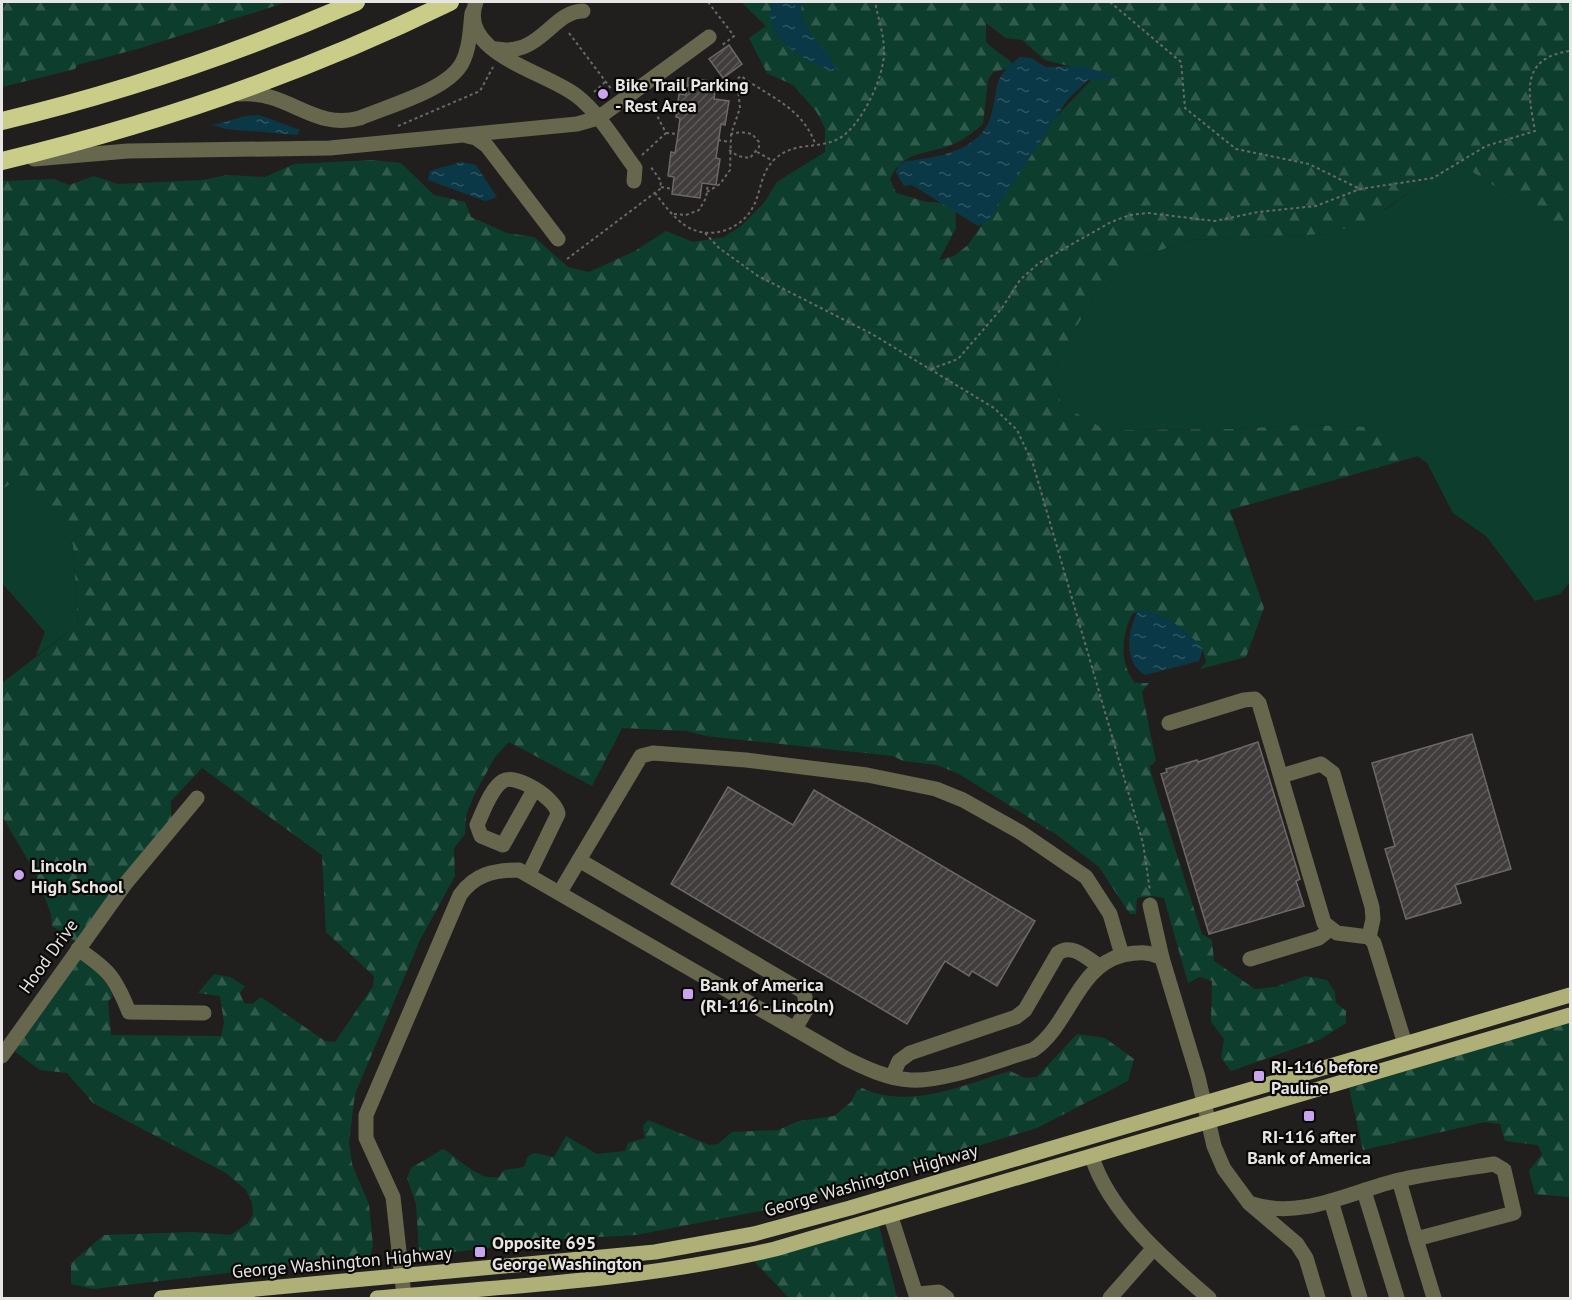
<svg xmlns="http://www.w3.org/2000/svg" width="1572" height="1300" font-family="'PT Sans',sans-serif">
<style>
.green{fill:#0d3e2d}
.forest{fill:url(#forest-firs);fill-rule:evenodd}
.water{fill:url(#water-ripples)}
.building{fill:url(#building-hatch);stroke:#6c6868;stroke-width:1.5}
.lines{fill:none;stroke-linecap:round;stroke-linejoin:round}
.path{stroke:#6b6967;stroke-width:2;stroke-dasharray:3 3;stroke-linecap:butt}
.minor{stroke:#66674c;stroke-width:15}
.major{stroke:#aeb077;stroke-width:15}
.highway{stroke:#cacd88;stroke-width:18}
.poi-dot{fill:#c9a5ee;stroke:#0a0908;stroke-width:2}
.labels{text-anchor:middle;dominant-baseline:central;stroke-width:4.5;stroke-linejoin:round;paint-order:stroke}
.poi-label{font-size:18px;font-weight:bold;fill:#e7e6e4;stroke:#0a0908;text-anchor:start}
.street-label{font-size:18px;fill:#e7e6e4;stroke:#0a0908}
</style>
<defs>
<pattern id="forest-firs" width="22" height="20" patternUnits="userSpaceOnUse" patternTransform="scale(1.5)"><rect width="22" height="20" fill="#0d3e2d"/><path d="M5 1l3.5 6h-7zM16 11l3.5 6h-7z" fill="#305a4b"/></pattern>
<pattern id="water-ripples" width="26" height="14" patternUnits="userSpaceOnUse" patternTransform="scale(1.5)"><rect width="26" height="14" fill="#0b3847"/><path d="M2 4q2-2 4 0t4 0M15 11q2-2 4 0t4 0" fill="none" stroke="#2f5561"/></pattern>
<pattern id="building-hatch" width="6" height="6" patternUnits="userSpaceOnUse" patternTransform="scale(1.5)"><rect width="6" height="6" fill="#403d3c"/><path d="M-1 1l2-2M0 6l6-6M5 7l2-2" fill="none" stroke="#5c5958"/></pattern>
</defs>
<rect width="100%" height="100%" fill="#211f1d"/>
<g class="green">
<path d="M 1458,163 L 1570,233 L 1570,582 L 1560,594 L 1535,601 L 1486,536 L 1453,513 L 1427,463 L 1376,427 L 1299,425 L 1236,429 L 1106,430 L 1062,405 L 1051,378 L 1067,343 L 1095,295 L 1141,257 L 1190,240 L 1328,234 L 1386,209 L 1419,186 L 1442,164 Z"/>
<path d="M 16,481 L 73,545 L 78,625 L 36,656 L 45,632 L 2,583 L 2,489 Z"/>
</g>
<g class="forest">
<path d="M 2,2 L 288,2 L 137,49 L 77,65 L 75,69 L 2,87 Z"/>
<path d="M 741,2 L 773,2 L 771,7 L 835,63 C 822,46 796,25 802,2 L 1570,2 L 1570,233 L 1458,163 L 1442,164 L 1419,186 L 1367,221 L 1328,234 L 1190,240 L 1141,257 L 1095,295 L 1067,343 L 1051,378 L 1062,405 L 1106,430 L 1236,429 L 1299,425 L 1376,427 L 1418,456 L 1230,510 L 1264,608 L 1246,657 L 1200,669 L 1206,662 C 1205,658 1204,651 1201,648 C 1193,636 1147,608 1133,613 C 1121,634 1119,664 1135,683 L 1149,683 L 1142,692 L 1156,761 L 1150,766 L 1151,773 L 1202,934 L 1212,940 L 1214,961 L 1255,989 L 1275,987 L 1306,976 L 1327,980 L 1335,992 L 1336,1003 L 1346,1011 L 1346,1023 L 1321,1039 L 1231,1071 L 1221,1058 L 1224,1039 L 1211,1022 L 1212,981 L 1200,977 L 1188,983 L 1164,898 L 1152,896 L 1137,898 L 1136,914 L 1130,914 L 1099,867 L 1057,835 L 959,774 L 937,765 L 903,761 L 893,756 L 706,736 L 686,731 L 622,728 L 592,786 L 509,742 L 495,757 L 474,795 L 466,816 L 465,834 L 454,848 L 455,876 L 420,940 L 355,1094 L 349,1142 L 352,1164 L 369,1205 L 373,1246 L 370,1256 L 93,1289 L 71,1284 L 71,1263 L 104,1235 L 193,1232 L 231,1235 L 248,1223 L 253,1215 L 252,1203 L 246,1190 L 226,1173 L 93,1103 L 67,1073 L 40,1070 L 10,1048 L 76,955 C 90,966 108,979 113,997 L 108,1001 L 111,1035 L 221,1036 L 224,1023 L 220,996 L 198,993 L 214,974 L 230,977 L 245,986 L 240,993 L 244,1003 L 252,1004 L 261,997 L 325,1041 L 335,1042 L 373,986 L 374,976 L 326,932 L 322,855 L 202,768 L 171,801 L 171,831 L 81,945 L 52,926 L 51,914 L 36,874 L 2,816 L 2,683 L 78,625 L 73,545 L 16,481 L 2,489 L 2,181 L 54,179 L 69,185 L 94,176 L 118,184 L 203,180 L 227,175 L 265,177 L 294,164 L 372,160 L 401,163 L 434,195 L 465,202 L 471,217 L 507,233 L 534,237 L 568,267 L 589,272 L 635,251 L 666,231 L 693,242 L 724,237 L 741,226 L 764,203 L 777,182 L 825,152 L 825,128 L 816,111 L 793,85 L 767,73 L 749,38 L 766,26 ZM 986,23 L 1006,38 L 1022,40 L 1045,60 L 1096,73 L 1094,77 L 1053,120 L 968,245 L 954,256 L 939,260 L 956,228 L 955,203 L 927,202 L 896,193 L 890,179 C 903,149 930,155 956,143 C 966,139 975,130 983,124 L 988,80 L 993,72 L 1015,67 C 1008,56 995,52 986,42 Z"/>
<path d="M 1570,1022 L 1570,1197 L 1535,1194 L 1529,1171 L 1542,1154 L 1538,1145 L 1505,1141 L 1500,1124 L 1485,1122 L 1363,1150 L 1349,1088 Z"/>
<path d="M 1077,1034 L 1105,1038 L 1134,1059 L 1128,1081 L 1037,1128 L 775,1208 L 636,1235 L 561,1239 L 437,1254 L 419,1253 L 416,1204 L 407,1178 L 411,1168 L 443,1149 C 460,1159 478,1181 499,1177 L 504,1170 L 524,1167 L 528,1156 L 534,1153 L 554,1157 L 566,1136 L 597,1154 L 625,1151 L 628,1143 L 645,1138 L 643,1126 L 648,1120 L 709,1145 L 718,1144 L 732,1132 L 778,1130 L 799,1121 L 834,1116 L 851,1102 L 857,1090 L 862,1088 C 909,1110 964,1085 1010,1071 L 1025,1078 L 1037,1077 Z"/>
<path d="M 879,1225 L 897,1298 L 789,1298 L 750,1257 Z"/>
</g>
<g class="water">
<path d="M 773,2 L 802,2 C 795,30 831,47 838,73 C 810,64 758,39 773,2 Z"/>
<path d="M 1020,57 L 1031,58 L 1046,67 L 1083,66 L 1118,78 L 1088,80 L 1068,99 L 988,221 L 978,226 L 912,185 L 904,186 L 896,172 L 899,165 L 906,161 C 936,158 981,151 991,116 C 1000,85 990,81 1020,57 Z"/>
<path d="M 259,115 L 300,130 L 297,135 L 226,129 L 213,125 L 246,116 Z"/>
<path d="M 461,162 L 476,165 L 497,197 L 485,201 L 428,180 L 430,171 Z"/>
<path d="M 1139,610 C 1165,612 1186,630 1203,649 L 1199,661 L 1145,675 C 1123,663 1127,629 1139,610 Z"/>
</g>
<g class="building">
<path d="M 729,45 L 742,64 L 723,78 L 709,59 Z"/>
<path d="M 688,78 L 716,82 L 714,99 L 729,101 L 725,125 L 721,124 L 716,158 L 720,159 L 716,185 L 702,183 L 700,198 L 672,194 L 674,177 L 668,176 L 671,152 L 675,153 L 678,134 L 680,118 L 676,117 L 679,94 L 686,95 Z"/>
<path d="M 1472,734 L 1511,869 L 1455,885 L 1461,903 L 1406,919 L 1385,849 L 1395,846 L 1372,763 Z"/>
<path d="M 1258,742 L 1300,879 L 1296,881 L 1304,906 L 1209,934 L 1161,774 L 1167,772 L 1166,769 L 1197,760 L 1198,762 Z"/>
<path d="M 728,787 L 793,825 L 814,790 L 1035,921 L 997,986 L 972,971 L 969,976 L 945,961 L 907,1024 L 671,884 Z"/>
</g>
<g class="lines">
<g class="path">
<path d="M 708,2 L 734,36 L 721,46"/>
<path d="M 1110,2 L 1181,62 L 1185,108 L 1236,149 L 1309,164 L 1360,189"/>
<path d="M 569,33 L 612,90"/>
<path d="M 673,82 L 686,94"/>
<path d="M 594,92 L 605,82"/>
<path d="M 398,126 L 480,91 L 493,67"/>
<path d="M 666,133 L 678,134"/>
<path d="M 718,140 L 730,142"/>
<path d="M 729,150 L 738,156 L 750,158 L 759,147 L 759,142 L 752,134 L 741,132 L 731,134"/>
<path d="M 757,152 L 773,161"/>
<path d="M 642,155 L 666,133 L 649,100"/>
<path d="M 661,187 L 673,189"/>
<path d="M 707,192 L 720,184 L 730,170 L 731,134 L 740,108 L 737,79 L 741,76 C 771,98 801,107 815,143"/>
<path d="M 655,193 C 664,205 674,218 686,226 C 709,241 741,230 753,207 C 762,190 760,172 776,158 C 795,142 815,149 836,140 C 860,130 885,76 884,51 C 884,34 878,18 875,2"/>
<path d="M 674,214 L 686,215 L 699,210 L 706,198 L 708,183"/>
<path d="M 705,233 L 719,248 L 758,276 L 872,334 L 994,408 L 1017,430 L 1033,464 L 1143,843 L 1150,891"/>
<path d="M 567,259 L 660,189 L 661,181 L 650,166"/>
<path d="M 931,369 L 958,359 L 1002,308 L 1020,280 L 1039,263 L 1111,222 L 1130,215 L 1148,213 L 1215,221 L 1258,212 L 1316,206 L 1360,189 L 1433,178 L 1486,146 L 1535,131 C 1528,92 1520,58 1570,51"/>
</g>
<g class="minor">
<path d="M 476,2 C 456,53 547,72 577,96 C 600,114 617,144 635,168 L 634,181"/>
<path d="M 496,49 C 541,57 552,11 583,11"/>
<path d="M 239,94 C 289,90 313,131 360,118 C 388,106 448,90 462,63 C 470,48 470,29 472,13"/>
<path d="M 467,136 L 476,138 L 487,146 L 558,239"/>
<path d="M 34,159 L 128,151 L 330,148 L 577,124 L 598,118 L 709,37"/>
<path d="M 1169,723 L 1244,700 L 1255,699 L 1259,703 L 1324,923 L 1337,933 L 1369,937 L 1374,943 L 1405,1044"/>
<path d="M 1281,776 L 1321,764 L 1333,773 L 1372,907 L 1373,919 L 1369,937"/>
<path d="M 579,860 L 804,992 L 807,1008 L 795,1029"/>
<path d="M 529,874 L 558,814 C 556,798 515,773 503,781 C 491,788 483,812 477,825 L 481,836 L 503,845 L 534,790"/>
<path d="M 560,892 L 641,756 L 653,753 L 746,760 L 867,775 L 936,789 L 963,800 L 1020,832 L 1086,877 L 1110,914 L 1122,955"/>
<path d="M 1150,905 L 1162,958"/>
<path d="M 78,949 C 109,970 115,977 129,1012 L 204,1013"/>
<path d="M 1250,959 L 1319,938 L 1329,930"/>
<path d="M 2,1056 L 126,883 L 197,798"/>
<path d="M 892,1077 L 899,1061 L 910,1053 L 1016,1017 L 1025,1010 L 1058,953 C 1072,943 1087,958 1099,966"/>
<path d="M 1092,1157 C 1109,1212 1167,1262 1209,1298"/>
<path d="M 1364,1191 L 1397,1298"/>
<path d="M 1331,1201 L 1360,1298"/>
<path d="M 1252,1204 C 1302,1220 1352,1191 1399,1180 C 1430,1173 1463,1169 1494,1164 L 1504,1170 L 1514,1213 L 1416,1239 L 1399,1180"/>
<path d="M 891,1217 L 917,1298"/>
<path d="M 1416,1239 L 1434,1298"/>
<path d="M 918,1294 L 939,1292 L 947,1298"/>
<path d="M 404,1296 L 393,1197 L 366,1138 L 366,1115 L 460,895 C 475,874 494,870 519,870 L 845,1058 C 865,1068 888,1079 911,1080 C 945,1082 999,1060 1033,1050 C 1070,1025 1076,967 1123,955 C 1138,952 1148,951 1162,958 L 1198,1077 L 1214,1146 L 1224,1169 L 1249,1203 L 1297,1244 L 1306,1258 L 1318,1298"/>
<path d="M 1110,1298 L 1153,1249"/>
</g>
<g class="major">
<path d="M 161,1298 L 655,1252 L 754,1234 L 850,1208 L 1570,995"/>
<path d="M 377,1298 C 510,1286 645,1280 775,1249 L 1570,1015"/>
</g>
<g class="highway">
<path d="M 2,121 C 124,92 241,52 356,2"/>
<path d="M 2,161 C 156,124 307,72 450,2"/>
</g>
</g>
<g class="poi-dot">
<circle cx="603" cy="94" r="6"/>
<circle cx="19" cy="875" r="6"/>
<rect x="682" y="988" width="12" height="12" rx="3"/>
<rect x="1253" y="1070" width="12" height="12" rx="3"/>
<rect x="1303" y="1110" width="12" height="12" rx="3"/>
<rect x="474" y="1246" width="12" height="12" rx="3"/>
</g>
<g class="labels">
<g class="poi-label">
<text x="615" y="84">Bike Trail Parking<tspan x="615" dy="21">- Rest Area</tspan></text>
<text x="31" y="865">Lincoln<tspan x="31" dy="21">High School</tspan></text>
<text x="700" y="984">Bank of America<tspan x="700" dy="21">(RI-116 - Lincoln)</tspan></text>
<text x="1271" y="1066">RI-116 before<tspan x="1271" dy="21">Pauline</tspan></text>
<text x="1309" y="1136" text-anchor="middle">RI-116 after<tspan x="1309" dy="21">Bank of America</tspan></text>
<text x="492" y="1242">Opposite 695<tspan x="492" dy="21">George Washington</tspan></text>
</g>
<g class="street-label">
<text transform="translate(48 956) rotate(-54)">Hood Drive</text>
<text transform="translate(871 1180) rotate(-16)">George Washington Highway</text>
<text transform="translate(342 1262) rotate(-5)">George Washington Highway</text>
</g>
</g>
<rect width="1572" height="1300" fill="none" stroke="#e7e6e4" stroke-width="6"/>
</svg>
